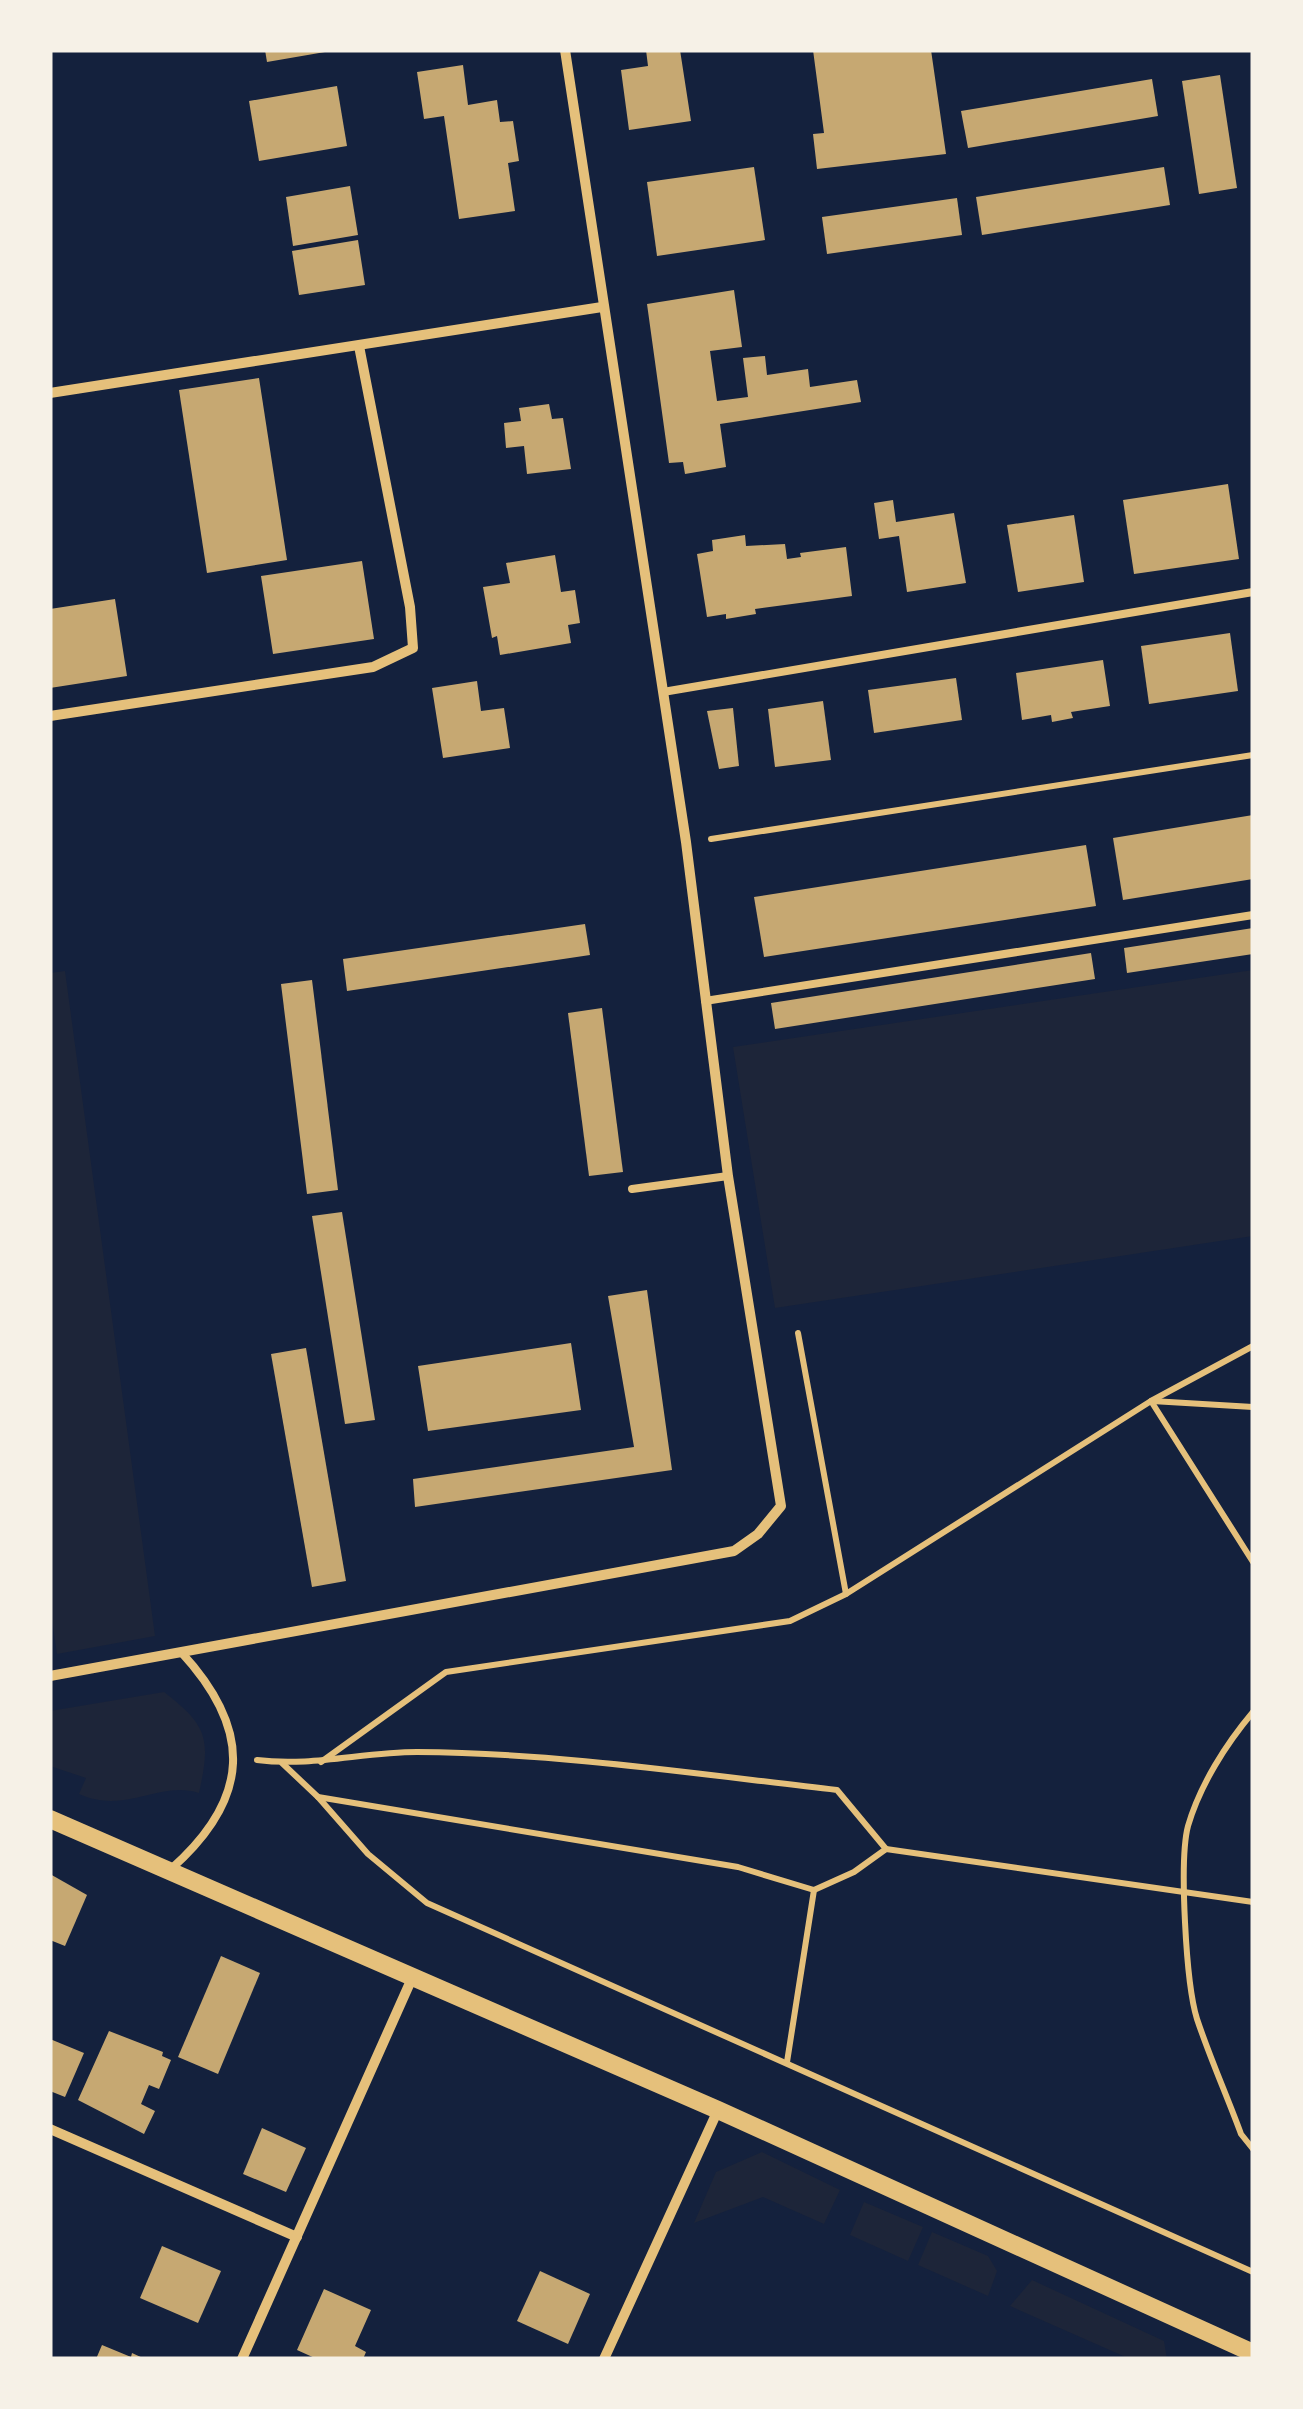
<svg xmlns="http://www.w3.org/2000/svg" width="1303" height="2409" font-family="'Golos Text',sans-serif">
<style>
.green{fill:#1d2539}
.building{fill:#c6a872}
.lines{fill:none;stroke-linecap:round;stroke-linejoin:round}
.path{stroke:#e5c07b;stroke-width:6}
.service{stroke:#e5c07b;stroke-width:8}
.minor{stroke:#e5c07b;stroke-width:10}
.tertiary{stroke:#e5c07b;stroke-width:18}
</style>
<rect width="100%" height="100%" fill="#14213d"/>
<g class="green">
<path d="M 1253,970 L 1253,1236 L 775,1308 L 733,1047 Z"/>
<path d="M 65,971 L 155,1636 L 57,1654 L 50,1606 L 50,973 Z"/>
<path d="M 164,1692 C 208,1726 211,1739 199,1793 C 159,1780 126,1815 79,1794 L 86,1778 L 50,1766 L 50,1711 Z"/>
<path d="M 762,2152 L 840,2190 L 824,2224 L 763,2197 L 694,2223 L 716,2172 Z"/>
<path d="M 864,2202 L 923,2227 L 908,2261 L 850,2235 Z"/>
<path d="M 932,2232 L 988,2256 L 997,2271 L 988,2296 L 918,2265 Z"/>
<path d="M 1032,2280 L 1164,2341 L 1167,2359 L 1130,2359 L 1010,2306 Z"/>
</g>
<g class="building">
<path d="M 265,50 L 325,50 L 325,52 L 267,62 Z"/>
<path d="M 646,50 L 680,50 L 691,121 L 629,130 L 621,70 L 648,66 Z"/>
<path d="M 813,50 L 931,50 L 946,154 L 817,169 L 813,134 L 824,133 Z"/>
<path d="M 463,65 L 468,105 L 497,100 L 500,122 L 513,121 L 519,161 L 508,163 L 515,211 L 459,219 L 444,116 L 424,119 L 417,72 Z"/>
<path d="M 1220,75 L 1237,188 L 1199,194 L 1182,81 Z"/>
<path d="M 1152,79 L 1158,116 L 968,148 L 961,111 Z"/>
<path d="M 337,86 L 347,146 L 259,161 L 249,101 Z"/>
<path d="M 754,167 L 765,240 L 657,256 L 647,182 Z"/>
<path d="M 1164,167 L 1170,205 L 982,235 L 976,197 Z"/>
<path d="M 350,186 L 358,235 L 293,246 L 286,197 Z"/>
<path d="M 957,198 L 962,235 L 827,254 L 822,217 Z"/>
<path d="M 358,240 L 365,285 L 299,295 L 292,251 Z"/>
<path d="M 734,290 L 742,347 L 710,351 L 717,401 L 748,397 L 743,358 L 765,356 L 767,375 L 808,369 L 810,387 L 857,380 L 861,402 L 720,424 L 726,467 L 685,474 L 683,462 L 669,463 L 647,304 Z"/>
<path d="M 259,378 L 287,560 L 207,573 L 179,390 Z"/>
<path d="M 549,404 L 552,419 L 563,418 L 571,469 L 527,474 L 524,446 L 506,448 L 504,423 L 521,421 L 519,408 Z"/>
<path d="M 1228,484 L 1239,559 L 1134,574 L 1123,500 Z"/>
<path d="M 893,500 L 896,522 L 954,513 L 966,583 L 907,592 L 899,536 L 879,539 L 874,503 Z"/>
<path d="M 1074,515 L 1084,582 L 1018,592 L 1007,525 Z"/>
<path d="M 745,535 L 746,546 L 785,544 L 787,559 L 801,557 L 800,553 L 846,547 L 852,596 L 755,609 L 756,614 L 726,619 L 726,614 L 707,617 L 697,554 L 713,551 L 712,540 Z"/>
<path d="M 555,555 L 561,592 L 575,590 L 580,623 L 568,625 L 571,643 L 500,655 L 497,636 L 492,638 L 483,587 L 510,583 L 506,563 Z"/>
<path d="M 362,561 L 374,639 L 273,654 L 261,576 Z"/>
<path d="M 115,599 L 127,676 L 50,688 L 50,609 Z"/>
<path d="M 1230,633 L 1238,691 L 1149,704 L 1141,646 Z"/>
<path d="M 1103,660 L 1110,706 L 1071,712 L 1073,718 L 1052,722 L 1051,715 L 1022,720 L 1016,673 Z"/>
<path d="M 956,678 L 962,720 L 874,733 L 868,690 Z"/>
<path d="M 477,681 L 481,711 L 504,708 L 510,748 L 443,758 L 432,688 Z"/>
<path d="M 823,701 L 831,760 L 775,767 L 768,709 Z"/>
<path d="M 733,708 L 739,766 L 719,769 L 707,711 Z"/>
<path d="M 1253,815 L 1253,879 L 1123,900 L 1113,838 Z"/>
<path d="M 1086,845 L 1096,906 L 764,957 L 754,897 Z"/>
<path d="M 585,924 L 590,955 L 347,991 L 343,959 Z"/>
<path d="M 1253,928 L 1253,954 L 1127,973 L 1124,948 Z"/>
<path d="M 1091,953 L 1095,979 L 775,1029 L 771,1003 Z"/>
<path d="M 312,980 L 338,1190 L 307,1194 L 281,984 Z"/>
<path d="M 602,1008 L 623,1172 L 589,1176 L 568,1013 Z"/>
<path d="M 342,1212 L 375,1420 L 345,1424 L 312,1216 Z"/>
<path d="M 647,1290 L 672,1470 L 415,1507 L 413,1479 L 634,1447 L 608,1296 Z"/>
<path d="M 571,1343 L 581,1410 L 428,1431 L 418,1366 Z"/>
<path d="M 306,1348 L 346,1581 L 312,1587 L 271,1354 Z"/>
<path d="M 50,1874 L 87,1895 L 65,1946 L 50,1940 Z"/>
<path d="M 221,1956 L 260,1973 L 218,2074 L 178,2057 Z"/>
<path d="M 109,2031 L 163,2052 L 162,2056 L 171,2060 L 159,2089 L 149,2085 L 141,2104 L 155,2111 L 144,2134 L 78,2100 Z"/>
<path d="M 50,2039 L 84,2053 L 65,2097 L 50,2091 Z"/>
<path d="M 262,2128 L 306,2148 L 286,2192 L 243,2174 Z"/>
<path d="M 162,2246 L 221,2271 L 198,2323 L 140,2298 Z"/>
<path d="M 540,2271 L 590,2294 L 568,2344 L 517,2321 Z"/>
<path d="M 324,2289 L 371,2310 L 355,2346 L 366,2352 L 363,2359 L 317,2359 L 297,2350 Z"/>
<path d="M 102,2345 L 131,2357 L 132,2353 L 145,2359 L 96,2359 Z"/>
</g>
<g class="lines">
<g class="path">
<path d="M 711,839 L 1253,755"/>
<path d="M 798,1333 L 846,1594"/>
<path d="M 1151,1401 L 1253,1562"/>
<path d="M 1152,1401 L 1253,1407"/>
<path d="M 1253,1712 C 1226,1744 1200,1785 1188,1826 C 1179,1860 1186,1984 1197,2019 C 1210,2058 1227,2096 1241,2134 L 1253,2149"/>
<path d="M 257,1760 C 311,1767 363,1752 417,1752 C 558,1753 697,1774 837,1790 L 886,1849"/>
<path d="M 321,1762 L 446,1672 L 790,1621 L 846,1594 L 1151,1401 L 1253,1346"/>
<path d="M 282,1763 L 318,1797 L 738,1867 L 814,1890 L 854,1872 L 886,1849 L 1253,1902"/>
<path d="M 318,1797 L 368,1854 L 427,1903 L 1253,2272"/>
<path d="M 787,2062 L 814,1890"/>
</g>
<g class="service">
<path d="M 663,692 L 1253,592"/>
<path d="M 705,1001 L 1253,915"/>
<path d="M 632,1189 L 728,1176"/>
<path d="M 171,1869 C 251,1798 253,1730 181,1652"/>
</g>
<g class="minor">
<path d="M 50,393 L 602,307"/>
<path d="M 50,716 L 373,667 L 413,648 L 410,607 L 359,346"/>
<path d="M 50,1676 L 734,1551 L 758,1534 L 781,1506 L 728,1176 L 686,842 L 565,50"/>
<path d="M 50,2129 L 297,2237"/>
<path d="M 242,2359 L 413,1976"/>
<path d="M 604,2359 L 718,2110"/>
</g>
<path class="tertiary" d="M 50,1819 L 718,2110 L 1253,2353"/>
</g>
<rect width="1303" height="2409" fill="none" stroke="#f6f1e7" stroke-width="105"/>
</svg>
